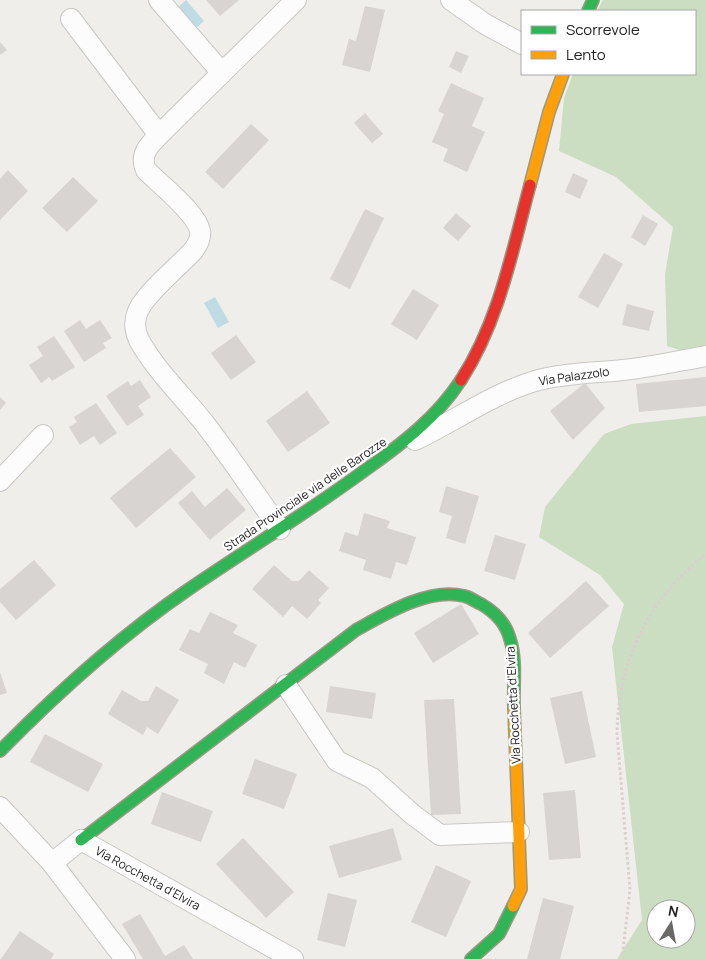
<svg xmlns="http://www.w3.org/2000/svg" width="706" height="959" font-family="Manrope,sans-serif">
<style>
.forest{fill:#cbdec1;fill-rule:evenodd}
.water{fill:#bfdbe3}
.building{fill:#d7d4d2}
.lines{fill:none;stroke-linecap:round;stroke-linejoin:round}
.street-casing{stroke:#c9c8c7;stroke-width:22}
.fast-casing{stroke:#999a82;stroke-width:14}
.slow-casing{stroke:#999a82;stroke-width:14}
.jam-casing{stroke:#999a82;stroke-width:14}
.path{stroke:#dccecd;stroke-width:3;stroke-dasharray:2.5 2.5;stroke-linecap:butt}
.street{stroke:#fdfcfc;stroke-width:20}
.fast{stroke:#30b455;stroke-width:11}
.slow{stroke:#ff9f0a;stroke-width:11}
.jam{stroke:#e5322d;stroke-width:11}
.labels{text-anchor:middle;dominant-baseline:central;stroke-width:4.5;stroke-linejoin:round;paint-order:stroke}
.street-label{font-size:12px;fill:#222;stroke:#fff}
</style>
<rect width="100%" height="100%" fill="#f0eeeb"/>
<g class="forest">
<path d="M 603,0 L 706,0 L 706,346 L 685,352 L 667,346 L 665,274 L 673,227 L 616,177 L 559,151 L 564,98 L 573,74 L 695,74 L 695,11 L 597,11 Z"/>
<path d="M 706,416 L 706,959 L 617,959 L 642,920 L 612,647 L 624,604 L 600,575 L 539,537 L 545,507 L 604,434 L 631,424 ZM 656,909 L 686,909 L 686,939 L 656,939 Z"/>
</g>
<g class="water">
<path d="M 186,0 L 204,21 L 196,28 L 178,7 Z"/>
<path d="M 215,297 L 229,322 L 218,328 L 204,303 Z"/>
</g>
<g class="building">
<path d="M 206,0 L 239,0 L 220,16 Z"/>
<path d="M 365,6 L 385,10 L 370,72 L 342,65 L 349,39 L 356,41 Z"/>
<path d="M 0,42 L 7,50 L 0,55 Z"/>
<path d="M 456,51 L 469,56 L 461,73 L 449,67 Z"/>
<path d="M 451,83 L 484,98 L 472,126 L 485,132 L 467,172 L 443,161 L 448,149 L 432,142 L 444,114 L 438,111 Z"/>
<path d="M 365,113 L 383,134 L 372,143 L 354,123 Z"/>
<path d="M 251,124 L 269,140 L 223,189 L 205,172 Z"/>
<path d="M 8,170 L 28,191 L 0,220 L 0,179 Z"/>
<path d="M 573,173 L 588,180 L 580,199 L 565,192 Z"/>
<path d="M 73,177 L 98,201 L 67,232 L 42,208 Z"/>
<path d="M 365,209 L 384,218 L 350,289 L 330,279 Z"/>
<path d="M 456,213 L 471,226 L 458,241 L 443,228 Z"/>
<path d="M 643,215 L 658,224 L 645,246 L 631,237 Z"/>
<path d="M 604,253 L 623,264 L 598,308 L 578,297 Z"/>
<path d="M 413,289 L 439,305 L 417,340 L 391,324 Z"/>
<path d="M 627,304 L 654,311 L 649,331 L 622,325 Z"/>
<path d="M 80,320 L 86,329 L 100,320 L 112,338 L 103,343 L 106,348 L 84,362 L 64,331 Z"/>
<path d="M 236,335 L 256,362 L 231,380 L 211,353 Z"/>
<path d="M 54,336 L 75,367 L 52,381 L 49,377 L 41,383 L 29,365 L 43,356 L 37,347 Z"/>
<path d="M 706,377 L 706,406 L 639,412 L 636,384 Z"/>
<path d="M 140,380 L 151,397 L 138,406 L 144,415 L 127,426 L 106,396 L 128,381 L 131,386 Z"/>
<path d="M 585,383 L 605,408 L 573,440 L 550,411 Z"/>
<path d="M 307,391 L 330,423 L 288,452 L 266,421 Z"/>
<path d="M 0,397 L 6,403 L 0,410 Z"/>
<path d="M 96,403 L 117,433 L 100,445 L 94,436 L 80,445 L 69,427 L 77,422 L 74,417 Z"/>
<path d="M 170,448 L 196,477 L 136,528 L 110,498 Z"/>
<path d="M 446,486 L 479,496 L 465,544 L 446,538 L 452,516 L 439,512 Z"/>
<path d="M 227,488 L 246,510 L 210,540 L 178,503 L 192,491 L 205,507 Z"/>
<path d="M 364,513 L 390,521 L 387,528 L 416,537 L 407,565 L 396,562 L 391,579 L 363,570 L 366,560 L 339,551 L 345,532 L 358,536 Z"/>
<path d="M 495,535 L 526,544 L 515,580 L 484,571 Z"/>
<path d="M 34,560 L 56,585 L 16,620 L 0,602 L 0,589 Z"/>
<path d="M 274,565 L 292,581 L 299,581 L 309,570 L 329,588 L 318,600 L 321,603 L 307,619 L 292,606 L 283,617 L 252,589 Z"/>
<path d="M 586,581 L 609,606 L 550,658 L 528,633 Z"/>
<path d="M 461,604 L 479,634 L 433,663 L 414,633 Z"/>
<path d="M 210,612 L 238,625 L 233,633 L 257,645 L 245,668 L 234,662 L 224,684 L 204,673 L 208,664 L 179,650 L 190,629 L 199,633 Z"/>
<path d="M 0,672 L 7,693 L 0,695 Z"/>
<path d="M 156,686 L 179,700 L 158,734 L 147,727 L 143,735 L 108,714 L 122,690 L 141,701 L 148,701 Z"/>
<path d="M 330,686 L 376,693 L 372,719 L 326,712 Z"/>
<path d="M 582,691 L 596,757 L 565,764 L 550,698 Z"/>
<path d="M 454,699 L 461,814 L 431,815 L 424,700 Z"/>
<path d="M 45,734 L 103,764 L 88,792 L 30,762 Z"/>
<path d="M 255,759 L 297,774 L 284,809 L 242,794 Z"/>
<path d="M 575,790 L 581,858 L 549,860 L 543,793 Z"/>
<path d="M 162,792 L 213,811 L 201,842 L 151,824 Z"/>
<path d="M 393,828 L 402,860 L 339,878 L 329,846 Z"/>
<path d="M 243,838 L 294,892 L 266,918 L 216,864 Z"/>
<path d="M 436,865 L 471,881 L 446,937 L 411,922 Z"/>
<path d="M 328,893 L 357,900 L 345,947 L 317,940 Z"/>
<path d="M 543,898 L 574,906 L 560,959 L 527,959 Z"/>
<path d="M 140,914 L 165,956 L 184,945 L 193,959 L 143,959 L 122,924 Z"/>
<path d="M 20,931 L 54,954 L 51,959 L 1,959 Z"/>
</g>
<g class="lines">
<defs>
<g id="street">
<path d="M 159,0 L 222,73"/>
<path d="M 451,0 L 485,24 L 522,44"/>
<path d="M 71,19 L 159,135"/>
<path d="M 415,440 C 455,421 492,394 535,381 C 563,373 594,373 623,370 C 651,367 678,361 706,356"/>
<path d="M 0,481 L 43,435"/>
<path d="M 280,529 C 255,494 231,458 205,424 C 183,396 156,371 139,340 C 135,332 134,322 137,314 C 141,297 179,266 192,252 C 197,246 201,238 200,231 C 197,213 159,184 146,170 C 139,155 149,145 159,135 L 296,0"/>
<path d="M 286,685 L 337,761 L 372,778 L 412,814 L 440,835 L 519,832"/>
<path d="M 0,807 L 52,863 L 81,840 L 293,959"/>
<path d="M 52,863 L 125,959"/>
</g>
<g id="fast">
<path d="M 588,11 L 593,0"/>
<path d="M 0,751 C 59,691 120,636 189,589 C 249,548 310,511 368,468 C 403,443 437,417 461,380"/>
<path d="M 81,840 L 356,630 C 385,614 429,587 464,596 C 470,597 476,602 481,604 C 495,612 506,624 510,639 C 517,660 513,686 514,708"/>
<path d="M 471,959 L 499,934 L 513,906"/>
</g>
<g id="slow">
<path d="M 530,185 L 549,112 L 563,74"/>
<path d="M 513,906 L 521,889 L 514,708"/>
</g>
<path id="jam" d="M 461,380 C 499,321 512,252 530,185"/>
</defs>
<use href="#street" class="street-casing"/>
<use href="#fast" class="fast-casing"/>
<use href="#slow" class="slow-casing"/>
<use href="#jam" class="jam-casing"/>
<path class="path" d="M 622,959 L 630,890 L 617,734 C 618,661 648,599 706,554"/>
<use href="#street" class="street"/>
<use href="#fast" class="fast"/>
<use href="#slow" class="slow"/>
<use href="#jam" class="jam"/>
</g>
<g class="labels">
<g class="street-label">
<text transform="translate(574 376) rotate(-8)">Via Palazzolo</text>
<text transform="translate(305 494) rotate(-34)">Strada Provinciale via delle Barozze</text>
<text transform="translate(513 705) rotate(-93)">Via Rocchetta d'Elvira</text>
<text transform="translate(148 878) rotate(29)">Via Rocchetta d'Elvira</text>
</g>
</g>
<rect x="521" y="10" width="175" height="65" fill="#ffffff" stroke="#a7a7a7"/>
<rect x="531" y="26" width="25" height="8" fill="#30b455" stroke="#a7a7a7"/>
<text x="566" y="35" font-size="15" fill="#222222">Scorrevole</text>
<rect x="531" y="51" width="25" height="8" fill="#ff9f0a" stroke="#a7a7a7"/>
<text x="566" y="60" font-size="15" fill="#222222">Lento</text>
<g transform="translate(671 924) rotate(11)"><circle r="24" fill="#ffffff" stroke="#a7a7a7"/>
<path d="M0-4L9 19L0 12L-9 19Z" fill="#6a6968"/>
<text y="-8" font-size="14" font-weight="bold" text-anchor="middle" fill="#222222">N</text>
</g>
</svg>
